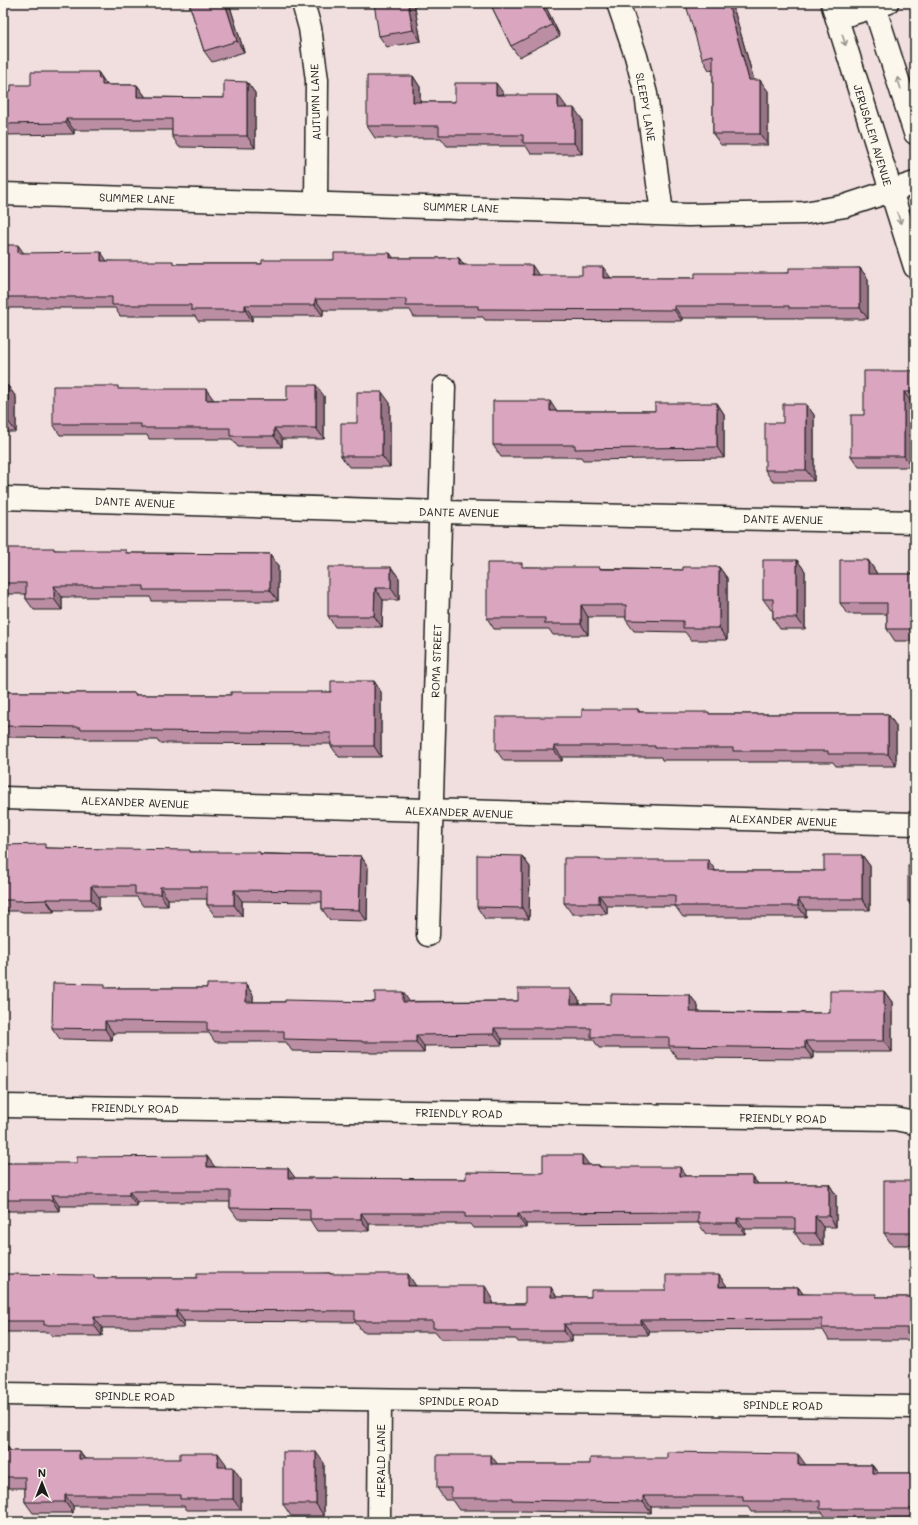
<svg xmlns="http://www.w3.org/2000/svg" width="918" height="1525" font-family="Mali,sans-serif">
<style>
.lines{fill:none;stroke-linecap:round;stroke-linejoin:round}
.minor-casing{stroke:#1c1c1c;stroke-width:25}
.major-casing{stroke:#1c1c1c;stroke-width:25}
.minor{stroke:#fbf7ec;stroke-width:22}
.major{stroke:#fbf7ec;stroke-width:22}
.wall{fill:#bb8ea4;stroke:#1c1c1c}
.shaded-wall{fill:#987486;stroke:#1c1c1c}
.building{fill:#d9a5bf;stroke:#1c1c1c}
.oneway{stroke:#97948e}
.labels{text-anchor:middle;dominant-baseline:central;stroke-width:4;stroke-linejoin:round;paint-order:stroke}
.street-label{font-size:11px;fill:#1c1c1c;stroke:#fbf7ec}
</style>
<rect width="100%" height="100%" fill="#f1dede"/>
<filter id="ink" filterUnits="userSpaceOnUse"><feTurbulence type="fractalNoise" baseFrequency=".025" numOctaves="2"/><feDisplacementMap in="SourceGraphic" scale="8" xChannelSelector="R" yChannelSelector="G"/><feConvolveMatrix kernelMatrix="1 2 1 2 8 2 1 2 1" color-interpolation-filters="sRGB"/></filter>
<g filter="url(#ink)">
<g class="lines">
<defs>
<g id="minor">
<path d="M 303,3 L 310,28 L 317,80 L 316,203"/>
<path d="M 618,3 L 636,56 L 646,94 L 662,213"/>
<path d="M 837,18 L 887,3"/>
<path d="M 3,194 L 688,215 L 804,213 L 845,206 L 915,183"/>
<path d="M 3,498 L 440,512 L 915,522"/>
<path d="M 3,798 L 915,824"/>
<path d="M 428,935 L 444,387"/>
<path d="M 3,1106 L 895,1119 L 915,1123"/>
<path d="M 3,1394 L 915,1407"/>
<path d="M 379,1522 L 380,1400"/>
</g>
<g id="major">
<path d="M 832,3 L 915,267"/>
<path d="M 873,3 L 915,133"/>
</g>
</defs>
<use href="#minor" class="minor-casing"/>
<use href="#major" class="major-casing"/>
<use href="#minor" class="minor"/>
<use href="#major" class="major"/>
</g>
<g class="wall">
<path d="M 189,3 L 229,3 L 244,52 L 212,62 L 204,51 Z"/>
<path d="M 414,3 L 421,41 L 387,47 L 379,36 Z"/>
<path d="M 490,3 L 544,3 L 560,36 L 519,57 L 511,46 Z"/>
<path d="M 732,3 L 754,80 L 768,91 L 768,145 L 721,145 L 713,134 L 713,69 L 709,70 L 702,58 L 692,4 Z"/>
<path d="M 98,72 L 107,85 L 137,85 L 145,96 L 145,97 L 224,98 L 247,82 L 255,93 L 255,148 L 179,147 L 172,136 L 172,130 L 74,130 L 74,134 L 3,135 L 3,91 L 11,91 L 31,85 Z"/>
<path d="M 413,76 L 420,87 L 420,102 L 455,102 L 504,95 L 566,106 L 566,108 L 582,119 L 582,154 L 531,154 L 526,146 L 447,146 L 441,138 L 375,138 L 367,126 Z"/>
<path d="M 3,245 L 23,253 L 107,261 L 174,264 L 262,264 L 334,260 L 394,258 L 459,258 L 464,265 L 539,275 L 611,278 L 695,278 L 789,273 L 860,268 L 868,279 L 868,319 L 797,319 L 796,318 L 682,318 L 682,321 L 485,320 L 483,317 L 414,317 L 410,310 L 323,310 L 323,316 L 252,316 L 252,321 L 198,321 L 195,316 L 120,316 L 115,308 L 6,308 L 3,304 Z"/>
<path d="M 914,371 L 915,372 L 915,403 L 912,403 L 912,467 L 859,467 L 851,456 L 864,415 Z"/>
<path d="M 3,386 L 8,386 L 16,397 L 16,432 L 3,432 Z"/>
<path d="M 120,389 L 214,400 L 287,400 L 324,396 L 324,439 L 282,439 L 282,447 L 238,447 L 232,439 L 149,439 L 147,435 L 60,435 L 53,424 Z"/>
<path d="M 390,403 L 390,467 L 349,467 L 341,456 L 357,423 Z"/>
<path d="M 717,403 L 724,414 L 724,458 L 583,460 L 581,457 L 501,457 L 493,445 L 557,411 L 655,411 Z"/>
<path d="M 806,404 L 814,415 L 814,481 L 772,481 L 765,470 Z"/>
<path d="M 3,548 L 128,553 L 270,554 L 278,566 L 278,601 L 152,601 L 150,597 L 62,597 L 62,610 L 34,610 L 26,599 L 26,594 L 3,594 Z"/>
<path d="M 797,560 L 805,571 L 805,629 L 780,629 L 773,618 L 773,610 L 771,610 L 763,599 Z"/>
<path d="M 868,560 L 876,572 L 876,574 L 915,574 L 915,641 L 895,641 L 887,629 L 887,614 L 847,614 L 840,603 Z"/>
<path d="M 391,567 L 399,578 L 399,600 L 383,600 L 382,627 L 335,627 L 328,616 Z"/>
<path d="M 525,567 L 683,570 L 719,567 L 727,578 L 727,640 L 691,640 L 685,632 L 634,631 L 626,620 L 626,617 L 588,617 L 588,635 L 553,635 L 549,629 L 494,629 L 487,618 Z"/>
<path d="M 374,681 L 381,692 L 381,757 L 339,757 L 331,746 L 331,744 L 159,743 L 157,740 L 88,740 L 87,738 L 3,737 L 3,692 L 62,692 L 63,693 L 135,693 L 136,695 L 231,695 L 331,692 Z"/>
<path d="M 638,709 L 640,712 L 710,714 L 888,714 L 896,726 L 896,766 L 836,766 L 833,762 L 741,762 L 739,760 L 662,760 L 661,757 L 562,757 L 562,761 L 504,761 L 496,750 L 582,717 Z"/>
<path d="M 3,845 L 48,848 L 191,852 L 361,856 L 368,867 L 367,921 L 330,920 L 322,909 L 322,902 L 242,901 L 242,916 L 215,916 L 207,905 L 207,899 L 168,899 L 168,906 L 143,906 L 137,897 L 99,897 L 99,910 L 54,910 L 54,912 L 22,912 L 21,911 L 3,911 Z"/>
<path d="M 862,855 L 870,866 L 870,910 L 806,910 L 806,917 L 683,917 L 675,906 L 607,906 L 607,914 L 572,914 L 564,903 L 599,858 L 600,860 L 716,871 L 824,871 Z"/>
<path d="M 522,856 L 530,867 L 529,919 L 485,919 L 477,907 Z"/>
<path d="M 915,866 L 915,912 L 908,901 Z"/>
<path d="M 246,984 L 253,995 L 253,1002 L 518,1001 L 571,989 L 579,1000 L 579,1004 L 611,1004 L 690,995 L 698,1006 L 698,1012 L 830,1013 L 884,991 L 892,1002 L 892,1052 L 813,1052 L 813,1059 L 677,1058 L 670,1048 L 599,1048 L 593,1039 L 502,1039 L 502,1045 L 424,1046 L 424,1053 L 370,1053 L 369,1052 L 292,1051 L 286,1042 L 215,1042 L 209,1033 L 113,1033 L 112,1040 L 60,1039 L 52,1028 L 108,988 L 207,988 Z"/>
<path d="M 3,1163 L 215,1167 L 295,1178 L 466,1179 L 543,1173 L 589,1165 L 599,1165 L 601,1167 L 686,1176 L 752,1176 L 758,1184 L 829,1184 L 836,1195 L 836,1227 L 823,1227 L 823,1245 L 803,1245 L 795,1233 L 795,1229 L 745,1229 L 745,1234 L 706,1234 L 698,1223 L 526,1224 L 526,1228 L 473,1228 L 470,1224 L 369,1224 L 369,1231 L 317,1231 L 310,1220 L 238,1219 L 230,1208 L 230,1202 L 137,1202 L 137,1206 L 59,1206 L 59,1211 L 3,1211 Z"/>
<path d="M 915,1181 L 915,1245 L 892,1245 L 884,1233 Z"/>
<path d="M 330,1273 L 331,1274 L 416,1286 L 492,1297 L 492,1304 L 525,1304 L 558,1297 L 591,1297 L 666,1290 L 727,1287 L 798,1287 L 803,1294 L 879,1297 L 915,1297 L 915,1345 L 911,1340 L 829,1340 L 823,1330 L 649,1331 L 649,1335 L 572,1335 L 572,1342 L 518,1342 L 516,1339 L 441,1339 L 436,1332 L 363,1332 L 355,1322 L 184,1321 L 184,1328 L 102,1328 L 102,1336 L 52,1336 L 49,1332 L 3,1332 L 3,1274 L 96,1278 L 197,1278 Z"/>
<path d="M 3,1441 L 11,1451 L 79,1451 L 85,1459 L 226,1464 L 226,1467 L 241,1479 L 241,1510 L 187,1510 L 184,1506 L 73,1506 L 73,1513 L 33,1513 L 25,1502 L 25,1488 L 3,1488 Z"/>
<path d="M 324,1463 L 324,1516 L 291,1516 L 283,1504 Z"/>
<path d="M 497,1464 L 872,1465 L 878,1473 L 915,1473 L 915,1520 L 828,1520 L 822,1512 L 751,1512 L 748,1507 L 651,1507 L 651,1513 L 520,1511 L 519,1510 L 459,1510 L 452,1500 L 445,1500 L 437,1488 Z"/>
</g>
<g class="shaded-wall">
<path d="M 225,3 L 229,3 L 244,52 L 237,41 Z"/>
<path d="M 408,3 L 414,3 L 421,41 L 413,30 Z"/>
<path d="M 541,3 L 544,3 L 560,36 L 552,25 Z"/>
<path d="M 728,3 L 732,3 L 757,91 L 749,80 Z"/>
<path d="M 98,72 L 110,90 L 102,85 L 99,79 Z"/>
<path d="M 413,76 L 420,87 L 420,114 L 413,102 Z"/>
<path d="M 760,80 L 768,91 L 768,145 L 760,134 Z"/>
<path d="M 247,82 L 255,93 L 255,148 L 247,136 Z"/>
<path d="M 496,83 L 504,94 L 496,95 Z"/>
<path d="M 137,85 L 145,96 L 145,109 L 137,97 Z"/>
<path d="M 558,95 L 566,106 L 566,119 L 558,108 Z"/>
<path d="M 574,108 L 582,119 L 582,154 L 574,143 Z"/>
<path d="M 66,119 L 74,130 L 74,134 L 66,123 Z"/>
<path d="M 18,245 L 26,256 L 18,253 Z"/>
<path d="M 101,252 L 109,264 L 101,261 Z"/>
<path d="M 390,253 L 398,264 L 390,258 Z"/>
<path d="M 459,258 L 467,270 L 459,265 Z"/>
<path d="M 532,265 L 540,277 L 532,275 Z"/>
<path d="M 603,267 L 611,278 L 603,278 Z"/>
<path d="M 860,268 L 868,279 L 868,319 L 860,308 Z"/>
<path d="M 315,299 L 323,310 L 323,316 L 315,305 Z"/>
<path d="M 245,305 L 252,316 L 252,321 L 245,310 Z"/>
<path d="M 674,306 L 682,318 L 682,321 L 674,310 Z"/>
<path d="M 914,371 L 915,372 L 915,394 L 914,392 Z"/>
<path d="M 316,385 L 324,396 L 324,439 L 316,428 Z"/>
<path d="M 8,386 L 16,397 L 16,432 L 8,421 Z"/>
<path d="M 206,389 L 214,400 L 206,400 Z"/>
<path d="M 382,392 L 390,403 L 390,467 L 382,456 Z"/>
<path d="M 904,392 L 912,403 L 912,467 L 904,456 Z"/>
<path d="M 550,401 L 557,412 L 550,411 Z"/>
<path d="M 717,403 L 724,414 L 724,458 L 717,447 Z"/>
<path d="M 806,404 L 814,415 L 814,481 L 806,470 Z"/>
<path d="M 274,428 L 282,439 L 282,447 L 274,436 Z"/>
<path d="M 270,554 L 278,566 L 278,601 L 270,590 Z"/>
<path d="M 797,560 L 805,571 L 805,629 L 797,618 Z"/>
<path d="M 868,560 L 876,572 L 876,585 L 868,574 Z"/>
<path d="M 391,567 L 399,578 L 399,600 L 391,588 Z"/>
<path d="M 719,567 L 727,578 L 727,640 L 719,628 Z"/>
<path d="M 54,586 L 62,597 L 62,610 L 54,599 Z"/>
<path d="M 375,588 L 383,600 L 382,627 L 374,616 Z"/>
<path d="M 581,605 L 588,617 L 588,635 L 581,624 Z"/>
<path d="M 374,681 L 381,692 L 381,757 L 374,746 Z"/>
<path d="M 888,714 L 896,726 L 896,766 L 888,754 Z"/>
<path d="M 554,746 L 562,757 L 562,761 L 554,750 Z"/>
<path d="M 862,855 L 870,866 L 870,910 L 862,899 Z"/>
<path d="M 361,856 L 368,867 L 367,921 L 359,910 Z"/>
<path d="M 522,856 L 530,867 L 529,919 L 522,908 Z"/>
<path d="M 708,860 L 716,871 L 708,871 Z"/>
<path d="M 91,886 L 99,897 L 99,910 L 91,899 Z"/>
<path d="M 160,887 L 168,899 L 168,906 L 160,894 Z"/>
<path d="M 234,890 L 242,901 L 242,916 L 234,905 Z"/>
<path d="M 599,895 L 607,906 L 607,914 L 599,903 Z"/>
<path d="M 46,899 L 54,910 L 54,912 L 46,900 Z"/>
<path d="M 798,899 L 806,910 L 806,917 L 798,906 Z"/>
<path d="M 246,984 L 253,995 L 253,1014 L 246,1002 Z"/>
<path d="M 571,989 L 579,1000 L 579,1015 L 571,1004 Z"/>
<path d="M 884,991 L 892,1002 L 892,1052 L 884,1041 Z"/>
<path d="M 403,992 L 411,1004 L 403,1002 Z"/>
<path d="M 690,995 L 698,1006 L 698,1023 L 690,1012 Z"/>
<path d="M 105,1021 L 113,1033 L 112,1040 L 105,1029 Z"/>
<path d="M 494,1028 L 502,1039 L 502,1045 L 494,1034 Z"/>
<path d="M 416,1035 L 424,1046 L 424,1053 L 416,1042 Z"/>
<path d="M 805,1041 L 813,1052 L 813,1059 L 805,1048 Z"/>
<path d="M 582,1155 L 590,1166 L 582,1165 Z"/>
<path d="M 207,1156 L 215,1167 L 207,1167 Z"/>
<path d="M 680,1167 L 688,1178 L 680,1176 Z"/>
<path d="M 288,1168 L 296,1179 L 288,1178 Z"/>
<path d="M 752,1176 L 760,1187 L 752,1184 Z"/>
<path d="M 829,1184 L 836,1195 L 836,1227 L 829,1216 Z"/>
<path d="M 129,1191 L 137,1202 L 137,1206 L 129,1195 Z"/>
<path d="M 52,1195 L 59,1206 L 59,1211 L 52,1200 Z"/>
<path d="M 361,1213 L 369,1224 L 369,1231 L 361,1219 Z"/>
<path d="M 518,1213 L 526,1224 L 526,1228 L 518,1217 Z"/>
<path d="M 815,1216 L 823,1227 L 823,1245 L 815,1233 Z"/>
<path d="M 737,1218 L 745,1229 L 745,1234 L 737,1223 Z"/>
<path d="M 408,1274 L 416,1286 L 408,1286 Z"/>
<path d="M 719,1275 L 727,1286 L 719,1287 Z"/>
<path d="M 485,1286 L 492,1297 L 492,1315 L 485,1304 Z"/>
<path d="M 551,1287 L 558,1299 L 551,1297 Z"/>
<path d="M 798,1287 L 806,1298 L 798,1294 Z"/>
<path d="M 176,1310 L 184,1321 L 184,1328 L 176,1317 Z"/>
<path d="M 94,1317 L 102,1328 L 102,1336 L 94,1325 Z"/>
<path d="M 641,1320 L 649,1331 L 649,1335 L 641,1324 Z"/>
<path d="M 564,1324 L 572,1335 L 572,1342 L 564,1331 Z"/>
<path d="M 4,1441 L 11,1452 L 3,1451 Z"/>
<path d="M 79,1451 L 87,1462 L 79,1459 Z"/>
<path d="M 316,1452 L 324,1463 L 324,1516 L 316,1504 Z"/>
<path d="M 218,1453 L 226,1464 L 226,1479 L 218,1467 Z"/>
<path d="M 798,1454 L 806,1465 L 798,1465 Z"/>
<path d="M 491,1455 L 499,1466 L 491,1464 Z"/>
<path d="M 872,1465 L 880,1476 L 872,1473 Z"/>
<path d="M 233,1467 L 241,1479 L 241,1510 L 233,1499 Z"/>
<path d="M 65,1495 L 73,1506 L 73,1513 L 65,1502 Z"/>
<path d="M 643,1496 L 651,1507 L 651,1513 L 643,1502 Z"/>
</g>
<g class="building">
<path d="M 189,3 L 225,3 L 237,41 L 204,51 Z"/>
<path d="M 374,3 L 408,3 L 413,30 L 379,36 Z"/>
<path d="M 490,3 L 541,3 L 552,25 L 511,46 Z"/>
<path d="M 691,3 L 728,3 L 749,80 L 760,80 L 760,134 L 713,134 L 713,55 L 702,58 L 686,5 L 692,4 Z"/>
<path d="M 31,72 L 98,72 L 99,79 L 102,79 L 102,85 L 137,85 L 137,97 L 224,98 L 224,81 L 247,82 L 247,136 L 172,136 L 172,119 L 66,119 L 66,123 L 3,124 L 3,91 L 11,91 L 11,85 L 31,85 Z"/>
<path d="M 367,76 L 413,76 L 413,102 L 455,102 L 455,83 L 496,83 L 496,95 L 558,95 L 558,108 L 574,108 L 574,143 L 523,143 L 523,135 L 439,135 L 439,126 L 367,126 Z"/>
<path d="M 3,245 L 18,245 L 18,253 L 101,252 L 101,261 L 173,261 L 173,264 L 262,264 L 262,260 L 334,260 L 334,253 L 390,253 L 390,258 L 459,258 L 459,265 L 532,265 L 532,275 L 582,275 L 582,267 L 603,267 L 603,278 L 695,278 L 695,273 L 789,273 L 789,268 L 860,268 L 860,308 L 789,308 L 789,306 L 674,306 L 674,310 L 478,309 L 478,306 L 406,306 L 406,299 L 315,299 L 315,305 L 245,305 L 245,310 L 191,310 L 191,305 L 112,305 L 112,297 L 3,297 Z"/>
<path d="M 864,371 L 914,371 L 914,392 L 904,392 L 904,456 L 851,456 L 851,415 L 864,415 Z"/>
<path d="M 287,385 L 316,385 L 316,428 L 274,428 L 274,436 L 230,436 L 230,428 L 141,428 L 141,424 L 53,424 L 53,386 L 118,386 L 118,389 L 206,389 L 206,400 L 287,400 Z"/>
<rect x="3" y="386" width="5" height="35"/>
<path d="M 357,392 L 382,392 L 382,456 L 341,456 L 341,423 L 357,423 Z"/>
<path d="M 493,401 L 550,401 L 550,411 L 655,411 L 655,403 L 717,403 L 717,447 L 575,449 L 575,445 L 493,445 Z"/>
<path d="M 783,404 L 806,404 L 806,470 L 765,470 L 765,423 L 783,423 Z"/>
<path d="M 3,548 L 54,548 L 54,550 L 126,550 L 126,553 L 270,554 L 270,590 L 144,590 L 144,586 L 54,586 L 54,599 L 26,599 L 26,583 L 3,583 Z"/>
<path d="M 763,560 L 797,560 L 797,618 L 773,618 L 773,599 L 763,599 Z"/>
<path d="M 840,560 L 868,560 L 868,574 L 915,574 L 915,629 L 887,629 L 887,603 L 840,603 Z"/>
<path d="M 487,563 L 522,563 L 522,567 L 600,567 L 600,569 L 683,570 L 683,567 L 719,567 L 719,628 L 683,628 L 683,621 L 626,620 L 626,605 L 581,605 L 581,624 L 545,624 L 545,618 L 487,618 Z"/>
<path d="M 328,567 L 391,567 L 391,588 L 375,588 L 374,616 L 328,616 Z"/>
<path d="M 331,681 L 374,681 L 374,746 L 331,746 L 331,733 L 151,731 L 151,729 L 80,729 L 80,727 L 3,726 L 3,692 L 62,692 L 62,693 L 135,693 L 135,695 L 231,695 L 231,692 L 331,692 Z"/>
<path d="M 582,709 L 638,709 L 638,712 L 709,712 L 709,714 L 888,714 L 888,754 L 828,754 L 828,751 L 733,751 L 733,748 L 655,748 L 655,746 L 554,746 L 554,750 L 496,750 L 496,717 L 582,717 Z"/>
<path d="M 45,844 L 45,848 L 190,850 L 190,852 L 260,852 L 260,854 L 361,856 L 359,910 L 322,909 L 322,891 L 234,890 L 234,905 L 207,905 L 207,887 L 160,887 L 160,894 L 135,894 L 135,886 L 91,886 L 91,899 L 46,899 L 46,900 L 15,901 L 14,900 L 3,900 L 3,845 Z"/>
<path d="M 477,855 L 522,856 L 522,908 L 477,907 Z"/>
<path d="M 824,855 L 862,855 L 862,899 L 798,899 L 798,906 L 675,906 L 675,895 L 599,895 L 599,903 L 564,903 L 564,858 L 599,858 L 599,860 L 708,860 L 708,871 L 824,871 Z"/>
<rect x="908" y="866" width="7" height="35"/>
<path d="M 53,983 L 105,984 L 105,988 L 207,988 L 207,984 L 246,984 L 246,1002 L 285,1002 L 285,1000 L 375,1002 L 375,992 L 403,992 L 403,1002 L 518,1001 L 518,989 L 571,989 L 571,1004 L 611,1004 L 611,994 L 690,995 L 690,1012 L 770,1013 L 830,1013 L 830,991 L 884,991 L 884,1041 L 805,1041 L 805,1048 L 669,1046 L 669,1037 L 591,1037 L 591,1028 L 494,1028 L 494,1034 L 416,1035 L 416,1042 L 362,1042 L 362,1041 L 284,1039 L 284,1031 L 207,1031 L 207,1022 L 105,1021 L 105,1029 L 52,1028 Z"/>
<path d="M 543,1155 L 582,1155 L 582,1165 L 599,1165 L 599,1167 L 680,1167 L 680,1176 L 752,1176 L 752,1184 L 829,1184 L 829,1216 L 815,1216 L 815,1233 L 795,1233 L 795,1218 L 737,1218 L 737,1223 L 698,1223 L 698,1212 L 518,1213 L 518,1217 L 465,1217 L 465,1213 L 361,1213 L 361,1219 L 310,1219 L 310,1209 L 230,1208 L 230,1191 L 129,1191 L 129,1195 L 52,1195 L 52,1200 L 3,1200 L 3,1163 L 77,1163 L 77,1157 L 207,1156 L 207,1167 L 288,1168 L 288,1178 L 466,1179 L 466,1172 L 543,1173 Z"/>
<rect x="884" y="1181" width="31" height="52"/>
<path d="M 197,1273 L 330,1273 L 330,1274 L 408,1274 L 408,1286 L 485,1286 L 485,1304 L 525,1304 L 525,1287 L 551,1287 L 551,1297 L 591,1297 L 591,1290 L 666,1290 L 666,1275 L 719,1275 L 719,1287 L 798,1287 L 798,1294 L 876,1294 L 876,1297 L 915,1297 L 915,1334 L 907,1334 L 907,1328 L 822,1328 L 822,1319 L 641,1320 L 641,1324 L 564,1324 L 564,1331 L 510,1331 L 510,1328 L 433,1328 L 433,1321 L 355,1321 L 355,1311 L 176,1310 L 176,1317 L 94,1317 L 94,1325 L 44,1325 L 44,1321 L 3,1321 L 3,1274 L 94,1275 L 94,1278 L 197,1278 Z"/>
<path d="M 3,1441 L 4,1441 L 3,1451 L 79,1451 L 79,1459 L 180,1459 L 180,1453 L 218,1453 L 218,1467 L 233,1467 L 233,1499 L 180,1499 L 180,1495 L 65,1495 L 65,1502 L 25,1502 L 25,1477 L 3,1477 Z"/>
<rect x="283" y="1452" width="33" height="52"/>
<path d="M 667,1452 L 798,1454 L 798,1465 L 872,1465 L 872,1473 L 915,1473 L 915,1509 L 820,1509 L 820,1501 L 743,1501 L 743,1496 L 643,1496 L 643,1502 L 512,1500 L 512,1498 L 451,1498 L 451,1488 L 437,1488 L 437,1455 L 491,1455 L 491,1464 L 590,1464 L 590,1458 L 667,1458 Z"/>
</g>
<defs><path id="oneway-shaft" d="M-6 0H5M1.5-3L5.5 0L1.5 3" fill="none" stroke-width="1.6" stroke-linecap="round" stroke-linejoin="round"/></defs>
<g class="oneway">
<use href="#oneway-shaft" transform="translate(844 40) rotate(73)"/>
<use href="#oneway-shaft" transform="translate(899 83) rotate(-108)"/>
<use href="#oneway-shaft" transform="translate(899 218) rotate(72)"/>
</g>
</g>
<g class="labels">
<g class="street-label">
<text transform="translate(315 102) rotate(-92)">AUTUMN LANE</text>
<text transform="translate(646 107) rotate(80)">SLEEPY LANE</text>
<text transform="translate(873 135) rotate(73)">JERUSALEM AVENUE</text>
<text transform="translate(137 198) rotate(2)">SUMMER LANE</text>
<text transform="translate(461 207) rotate(2)">SUMMER LANE</text>
<text transform="translate(135 502) rotate(2)">DANTE AVENUE</text>
<text transform="translate(459 512) rotate(1)">DANTE AVENUE</text>
<text transform="translate(783 519) rotate(1)">DANTE AVENUE</text>
<text transform="translate(436 661) rotate(-88)">ROMA STREET</text>
<text transform="translate(135 802) rotate(2)">ALEXANDER AVENUE</text>
<text transform="translate(459 812) rotate(2)">ALEXANDER AVENUE</text>
<text transform="translate(783 820) rotate(2)">ALEXANDER AVENUE</text>
<text transform="translate(135 1108) rotate(1)">FRIENDLY ROAD</text>
<text transform="translate(459 1113) rotate(1)">FRIENDLY ROAD</text>
<text transform="translate(783 1118) rotate(1)">FRIENDLY ROAD</text>
<text transform="translate(135 1396) rotate(1)">SPINDLE ROAD</text>
<text transform="translate(459 1401) rotate(1)">SPINDLE ROAD</text>
<text transform="translate(783 1405) rotate(1)">SPINDLE ROAD</text>
<text transform="translate(380 1461) rotate(-90)">HERALD LANE</text>
</g>
</g>
<rect width="918" height="1525" fill="none" stroke="#fbf7ec" stroke-width="16"/>
<rect x="8" y="8" width="902" height="1509" fill="none" stroke="#1c1c1c" stroke-width="1.5" filter="url(#ink)"/>
<g transform="translate(42 1483)" stroke="#fbf7ec" stroke-width="3" paint-order="stroke">
<path d="M0-3L7 15L0 10L-7 15Z" fill="#1c1c1c"/>
<text y="-6" font-size="11" font-weight="bold" text-anchor="middle" fill="#1c1c1c">N</text>
</g>
</svg>
